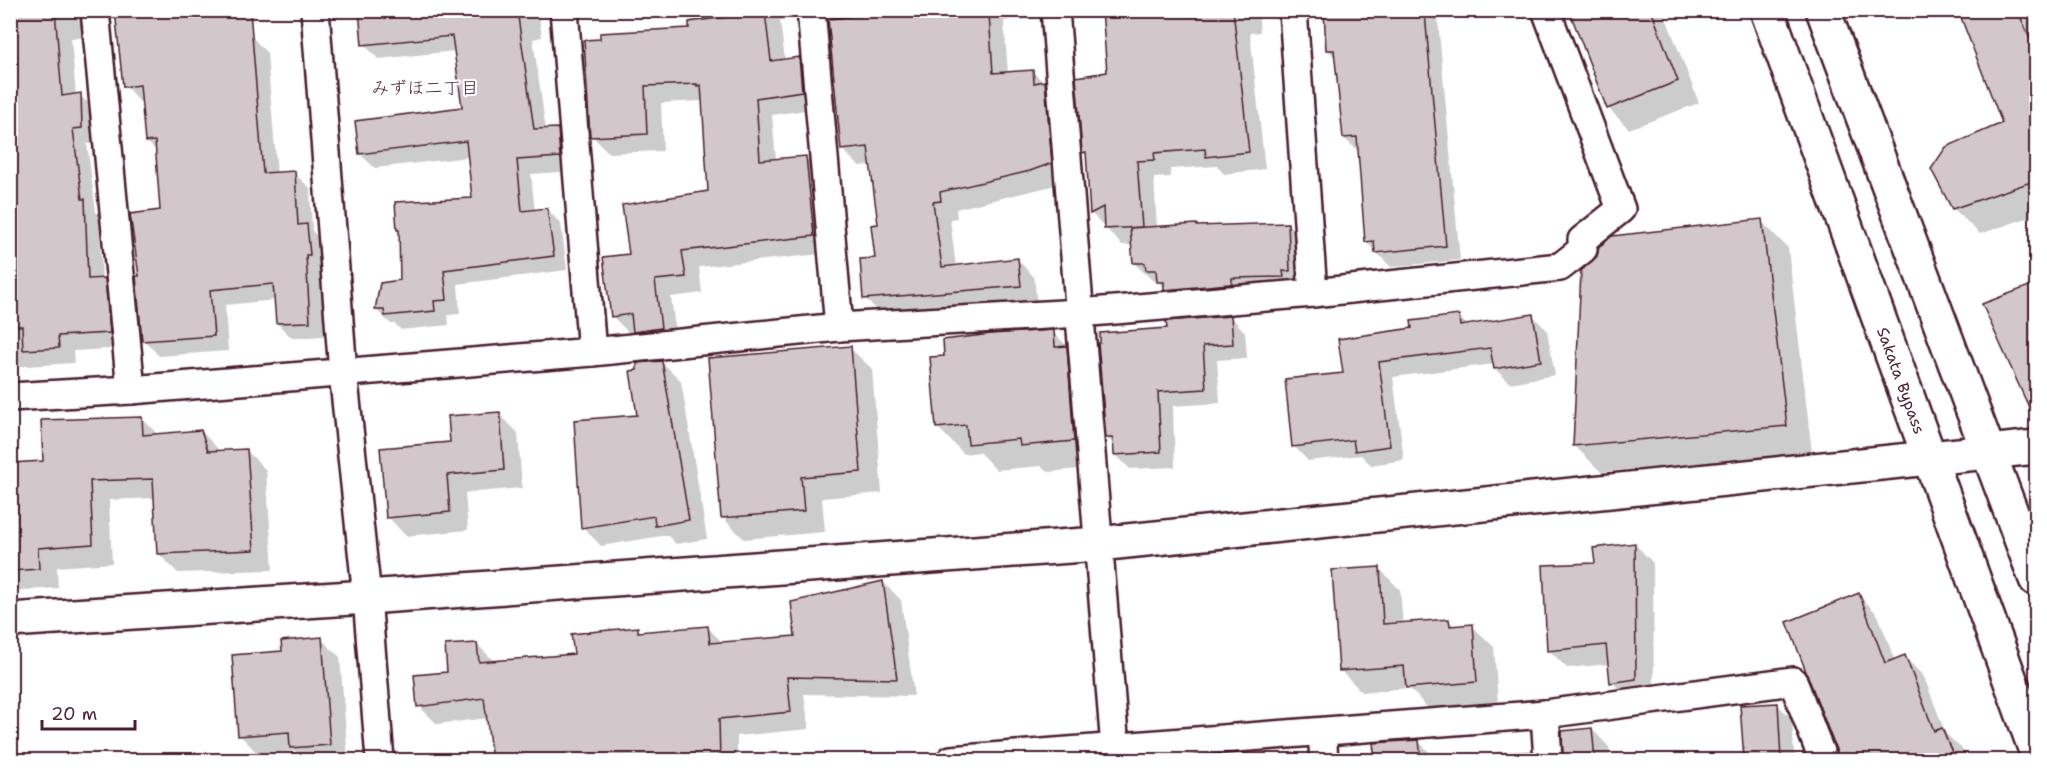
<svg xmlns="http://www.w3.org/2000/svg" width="2047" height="771" font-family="'Shantell Sans','Klee One',sans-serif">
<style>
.shadow{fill:#0003}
.building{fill:#d2c7cb;stroke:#4a1f2b;stroke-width:1.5}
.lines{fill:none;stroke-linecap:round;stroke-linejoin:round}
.minor-casing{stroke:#4a1f2b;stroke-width:32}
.tertiary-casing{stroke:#4a1f2b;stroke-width:38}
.trunk-casing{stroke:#4a1f2b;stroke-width:38}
.minor{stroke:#fff;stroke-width:27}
.tertiary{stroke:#fff;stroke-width:33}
.trunk{stroke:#fff;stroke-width:33}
.labels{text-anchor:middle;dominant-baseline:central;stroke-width:4.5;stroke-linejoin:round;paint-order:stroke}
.street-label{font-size:16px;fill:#4a1f2b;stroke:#fff}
.neighbourhood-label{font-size:18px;fill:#4a1f2b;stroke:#fff}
</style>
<rect width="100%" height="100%" fill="#fff"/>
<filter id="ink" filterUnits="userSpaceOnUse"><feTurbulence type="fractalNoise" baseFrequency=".0167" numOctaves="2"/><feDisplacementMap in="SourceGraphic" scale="12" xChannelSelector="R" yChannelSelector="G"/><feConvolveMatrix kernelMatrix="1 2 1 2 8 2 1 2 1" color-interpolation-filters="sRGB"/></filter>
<g filter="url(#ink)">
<g class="shadow">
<path d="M 10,10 L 106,10 L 95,36 L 71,39 L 76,96 L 80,95 L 95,110 L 97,143 L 87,144 L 96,212 L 99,216 L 102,280 L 104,280 L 119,295 L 124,348 L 73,351 L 74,363 L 10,367 Z"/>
<path d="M 112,10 L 244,10 L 252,37 L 267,53 L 277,174 L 294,173 L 310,188 L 312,231 L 322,241 L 325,270 L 321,270 L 324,336 L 292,338 L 277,323 L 276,300 L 225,305 L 228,351 L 159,356 L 144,340 L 140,277 L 162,211 L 158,152 L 146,141 L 143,101 L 140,102 L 125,86 L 117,22 L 113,17 Z"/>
<path d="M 360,10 L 538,10 L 542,37 L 533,39 L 546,130 L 557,129 L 572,144 L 574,171 L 531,174 L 535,211 L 547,209 L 561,224 L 567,270 L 458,284 L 460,314 L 448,315 L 449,325 L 401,330 L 395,324 L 391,324 L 376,310 L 402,282 L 400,232 L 398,229 L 474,199 L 469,157 L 375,168 L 360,154 L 463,109 L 455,51 L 378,59 L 364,44 Z"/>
<path d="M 692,10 L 1058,10 L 1058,16 L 1004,21 L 1008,73 L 1032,71 L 1062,100 L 1068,180 L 1048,187 L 956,209 L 957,218 L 950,219 L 956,267 L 1017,259 L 1034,277 L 1037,303 L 882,315 L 865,298 L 877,259 L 880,225 L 872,165 L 859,166 L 842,149 L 829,11 L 827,11 L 816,17 L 780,20 L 785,60 L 799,58 L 816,75 L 819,108 L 772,115 L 776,160 L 806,158 L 823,175 L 830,253 L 699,267 L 702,293 L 671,297 L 677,345 L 651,348 L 636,333 L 629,333 L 612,316 L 631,255 L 710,192 L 703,101 L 661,103 L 663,151 L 609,153 L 592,136 L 691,30 Z"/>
<path d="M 1104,10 L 1258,10 L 1260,32 L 1250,33 L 1265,169 L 1224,174 L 1217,166 L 1170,169 L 1171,177 L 1154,178 L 1157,228 L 1288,224 L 1306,243 L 1308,289 L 1184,308 L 1158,281 L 1153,281 L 1134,263 L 1133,245 L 1122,245 L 1091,213 L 1088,156 L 1084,152 L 1109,74 Z"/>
<path d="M 1325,10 L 1437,10 L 1460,260 L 1391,267 L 1366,242 L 1360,153 L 1344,138 L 1337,59 L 1328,50 Z"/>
<path d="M 1570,10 L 1663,10 L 1699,103 L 1629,129 L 1608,108 Z"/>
<path d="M 1959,10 L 2031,10 L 2036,23 L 2036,215 L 1980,234 L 1953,208 L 2004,124 Z"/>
<path d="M 1761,221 L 1788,248 L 1812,453 L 1601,472 L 1574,445 Z"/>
<path d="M 1458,316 L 1468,326 L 1533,316 L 1547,330 L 1555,375 L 1510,383 L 1495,369 L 1494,364 L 1393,377 L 1404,460 L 1371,465 L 1361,455 L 1308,461 L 1294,446 L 1345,374 L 1413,330 Z"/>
<path d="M 1231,317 L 1245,332 L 1247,358 L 1217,360 L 1220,403 L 1173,406 L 1175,467 L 1130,469 L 1115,454 L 1115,445 L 1107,438 Z"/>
<path d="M 1053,332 L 1080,359 L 1100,467 L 1048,472 L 1041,466 L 996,470 L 979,452 L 964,454 L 937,427 L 946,357 Z"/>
<path d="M 850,348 L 872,369 L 882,493 L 822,498 L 825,532 L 744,539 L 723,518 Z"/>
<path d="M 662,362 L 681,381 L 707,539 L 676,544 L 667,535 L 601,546 L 583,527 L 639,416 Z"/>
<path d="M 499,414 L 518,433 L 522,488 L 465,493 L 468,530 L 406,536 L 388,517 L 451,443 Z"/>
<path d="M 142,418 L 158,435 L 201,431 L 220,451 L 247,451 L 266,470 L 273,570 L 178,573 L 158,553 L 156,498 L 109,500 L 112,563 L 57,567 L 58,588 L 10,591 L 10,465 L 45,462 Z"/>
<path d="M 1635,544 L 1653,563 L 1654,697 L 1630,700 L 1612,682 L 1610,664 L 1567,668 L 1549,650 L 1597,564 Z"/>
<path d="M 1379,568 L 1400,590 L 1403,624 L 1449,620 L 1455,627 L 1472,626 L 1494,647 L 1498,703 L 1428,708 L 1409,688 L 1362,692 L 1340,670 Z"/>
<path d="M 883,582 L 901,600 L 914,696 L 804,694 L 809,729 L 737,736 L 737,760 L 493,760 L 488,718 L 437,724 L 419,706 L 477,644 L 495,662 L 576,655 L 637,629 L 642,633 L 708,628 L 723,643 L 797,637 Z"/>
<path d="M 1859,595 L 1878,615 L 1895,661 L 1905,657 L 1924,677 L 1946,734 L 1962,749 L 1966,760 L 1842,760 Z"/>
<path d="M 321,639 L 340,657 L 348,760 L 305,760 L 295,751 L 258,754 L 240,735 L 284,652 Z"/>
<path d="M 1777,704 L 1792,719 L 1794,753 L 1801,760 L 1745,760 L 1742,706 Z"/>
<path d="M 1592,729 L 1609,747 L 1611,760 L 1565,760 Z"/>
<path d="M 1418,741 L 1436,759 L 1444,758 L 1446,760 L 1377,760 L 1375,744 Z"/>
<path d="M 1531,750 L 1541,760 L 1498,760 L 1497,752 Z"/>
<path d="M 1204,758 L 1207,760 L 1168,760 Z"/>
</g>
<g class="building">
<path d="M 10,10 L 55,10 L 62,96 L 81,93 L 82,128 L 73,129 L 82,199 L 85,199 L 88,279 L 105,278 L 110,333 L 58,336 L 59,348 L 23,350 L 22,326 L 10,326 Z"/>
<path d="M 115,10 L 250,10 L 263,173 L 295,171 L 298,225 L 307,224 L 310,255 L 306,255 L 310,322 L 276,323 L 273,284 L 210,290 L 214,336 L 142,341 L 136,276 L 139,276 L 130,214 L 160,210 L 155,141 L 145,142 L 140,85 L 123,87 Z"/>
<path d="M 359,10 L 517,10 L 534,129 L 558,128 L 560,157 L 517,160 L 522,211 L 547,208 L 554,256 L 444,270 L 447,300 L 434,301 L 435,311 L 385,316 L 384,310 L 375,310 L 380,283 L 400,280 L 399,230 L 397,230 L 395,202 L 472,198 L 466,141 L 359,154 L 355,121 L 462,107 L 452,36 L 362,45 Z"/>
<path d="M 911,10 L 969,10 L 969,15 L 989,14 L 993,73 L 1033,70 L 1034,83 L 1045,81 L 1052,163 L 1030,171 L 940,192 L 941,201 L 933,202 L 942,267 L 1018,258 L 1021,286 L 863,299 L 860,259 L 875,258 L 871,225 L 878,224 L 868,147 L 841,150 L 828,19 Z"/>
<path d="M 1102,10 L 1233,10 L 1249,152 L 1206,157 L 1205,149 L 1154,153 L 1155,160 L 1137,161 L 1142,227 L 1104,229 L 1103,207 L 1090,214 L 1086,152 L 1082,153 L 1076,77 L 1107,72 Z"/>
<path d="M 1324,10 L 1422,10 L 1422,14 L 1425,14 L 1446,246 L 1375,253 L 1374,241 L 1365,242 L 1357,137 L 1343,138 L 1334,50 L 1326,50 Z"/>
<path d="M 1569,10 L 1651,10 L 1678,81 L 1607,109 Z"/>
<path d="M 1958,10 L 2017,10 L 2037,53 L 2037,180 L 1952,209 L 1931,169 L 1946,147 L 2002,123 Z"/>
<path d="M 765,12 L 771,61 L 799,57 L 802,91 L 756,98 L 760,160 L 806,156 L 814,236 L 682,251 L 686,277 L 655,280 L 661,328 L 633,332 L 631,314 L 611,317 L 603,257 L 629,254 L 622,205 L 708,191 L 701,85 L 697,86 L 697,84 L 645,86 L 647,134 L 590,137 L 584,40 L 600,39 L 600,33 L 689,28 L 689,22 Z"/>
<path d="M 1762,219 L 1787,426 L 1573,446 L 1581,271 L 1597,256 L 1599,247 L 1612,236 Z"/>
<path d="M 1288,223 L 1290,271 L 1283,271 L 1284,277 L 1232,278 L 1232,283 L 1229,284 L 1164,290 L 1164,282 L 1157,282 L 1156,270 L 1146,270 L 1145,263 L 1133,263 L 1130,228 L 1197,224 L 1197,226 Z"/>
<path d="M 2037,283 L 2037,425 L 1982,304 Z"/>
<path d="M 1533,314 L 1541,361 L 1494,369 L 1490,348 L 1379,362 L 1390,446 L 1355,451 L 1353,440 L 1292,447 L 1285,379 L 1343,373 L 1338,339 L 1412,328 L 1411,321 L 1459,315 L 1460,326 Z"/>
<path d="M 1231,316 L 1233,344 L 1203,346 L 1206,389 L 1158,392 L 1161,452 L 1114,455 L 1113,438 L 1106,438 L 1098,343 L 1100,343 L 1100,333 L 1167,328 L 1166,321 Z"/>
<path d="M 1054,330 L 1055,347 L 1067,346 L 1074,441 L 1020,446 L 1019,439 L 968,444 L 966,425 L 936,428 L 930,357 L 944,356 L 943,340 L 991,334 Z"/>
<path d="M 851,346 L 861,472 L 801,477 L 804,511 L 721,518 L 708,358 Z"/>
<path d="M 662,361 L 689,520 L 655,526 L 654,516 L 581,528 L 574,420 L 637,415 L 630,371 L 637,370 L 637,363 Z"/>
<path d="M 500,412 L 504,470 L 447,475 L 450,512 L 386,518 L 380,448 L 450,442 L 448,416 Z"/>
<path d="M 142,417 L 143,435 L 201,430 L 208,451 L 247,449 L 254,550 L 157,554 L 153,479 L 90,481 L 93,544 L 38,548 L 39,569 L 10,571 L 10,463 L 43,461 L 41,420 Z"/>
<path d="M 1635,543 L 1636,679 L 1610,683 L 1606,645 L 1547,651 L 1543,565 L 1595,563 L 1593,548 Z"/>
<path d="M 1380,567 L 1383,624 L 1449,619 L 1450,626 L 1473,624 L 1477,682 L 1406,688 L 1404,666 L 1339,671 L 1332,570 Z"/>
<path d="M 883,581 L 897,679 L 787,677 L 791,712 L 719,719 L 720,760 L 586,760 L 586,755 L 538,760 L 538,756 L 512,760 L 492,760 L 484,698 L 417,707 L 414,675 L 447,672 L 445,645 L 477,643 L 479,662 L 574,654 L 571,634 L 638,627 L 638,632 L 708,626 L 710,643 L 795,636 L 791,602 Z"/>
<path d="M 1859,593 L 1885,663 L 1905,655 L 1934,731 L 1942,728 L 1955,760 L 1840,760 L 1787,622 Z"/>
<path d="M 322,637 L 330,745 L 290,748 L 289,732 L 238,736 L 232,655 L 282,651 L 281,641 Z"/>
<path d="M 1778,703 L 1781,760 L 1744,760 L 1740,705 Z"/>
<path d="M 1592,728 L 1595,760 L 1563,760 L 1562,731 Z"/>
<path d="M 1419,740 L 1421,760 L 1375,760 L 1373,743 Z"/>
</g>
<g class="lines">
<defs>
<g id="minor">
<path d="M 95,10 L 131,390"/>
<path d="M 315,10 L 343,372 L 367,597 L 380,760"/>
<path d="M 564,10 L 592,352"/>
<path d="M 811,10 L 839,327"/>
<path d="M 1055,10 L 1116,760"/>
<path d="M 1293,10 L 1313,293"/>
<path d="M 10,397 L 131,390 L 592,352 L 839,327 L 1080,313 L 1313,293 L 1560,267 L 1583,249 L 1582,240 L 1621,209 L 1546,10"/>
<path d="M 1545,714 L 1548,760"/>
<path d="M 1322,732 L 1324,760"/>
<path d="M 951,760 L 1545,714 L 1793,681 L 1823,760"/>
</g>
<path id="tertiary" d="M 10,620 L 367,597 L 1098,544 L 2036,447"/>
<g id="trunk">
<path id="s1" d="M 1767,10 L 2036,751"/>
<path d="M 1823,10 L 2036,579"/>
</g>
</defs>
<use href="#minor" class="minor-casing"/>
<use href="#tertiary" class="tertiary-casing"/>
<use href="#trunk" class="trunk-casing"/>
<use href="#minor" class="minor"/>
<use href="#tertiary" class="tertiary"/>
<use href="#trunk" class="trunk"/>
</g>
</g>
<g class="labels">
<g class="street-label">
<text stroke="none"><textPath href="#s1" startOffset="394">Sakata Bypass</textPath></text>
</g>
<g class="neighbourhood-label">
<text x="425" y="88">みずほ二丁目</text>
</g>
</g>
<rect width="2047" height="771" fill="none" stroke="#fff" stroke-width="36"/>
<rect x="18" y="18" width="2011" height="735" fill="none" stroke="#4a1f2b" stroke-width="2" filter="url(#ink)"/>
<path d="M42 720v9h93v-9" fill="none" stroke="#4a1f2b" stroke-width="3"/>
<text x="51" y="720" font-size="18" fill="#4a1f2b" stroke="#ffffff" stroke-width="4.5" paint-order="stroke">20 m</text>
</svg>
